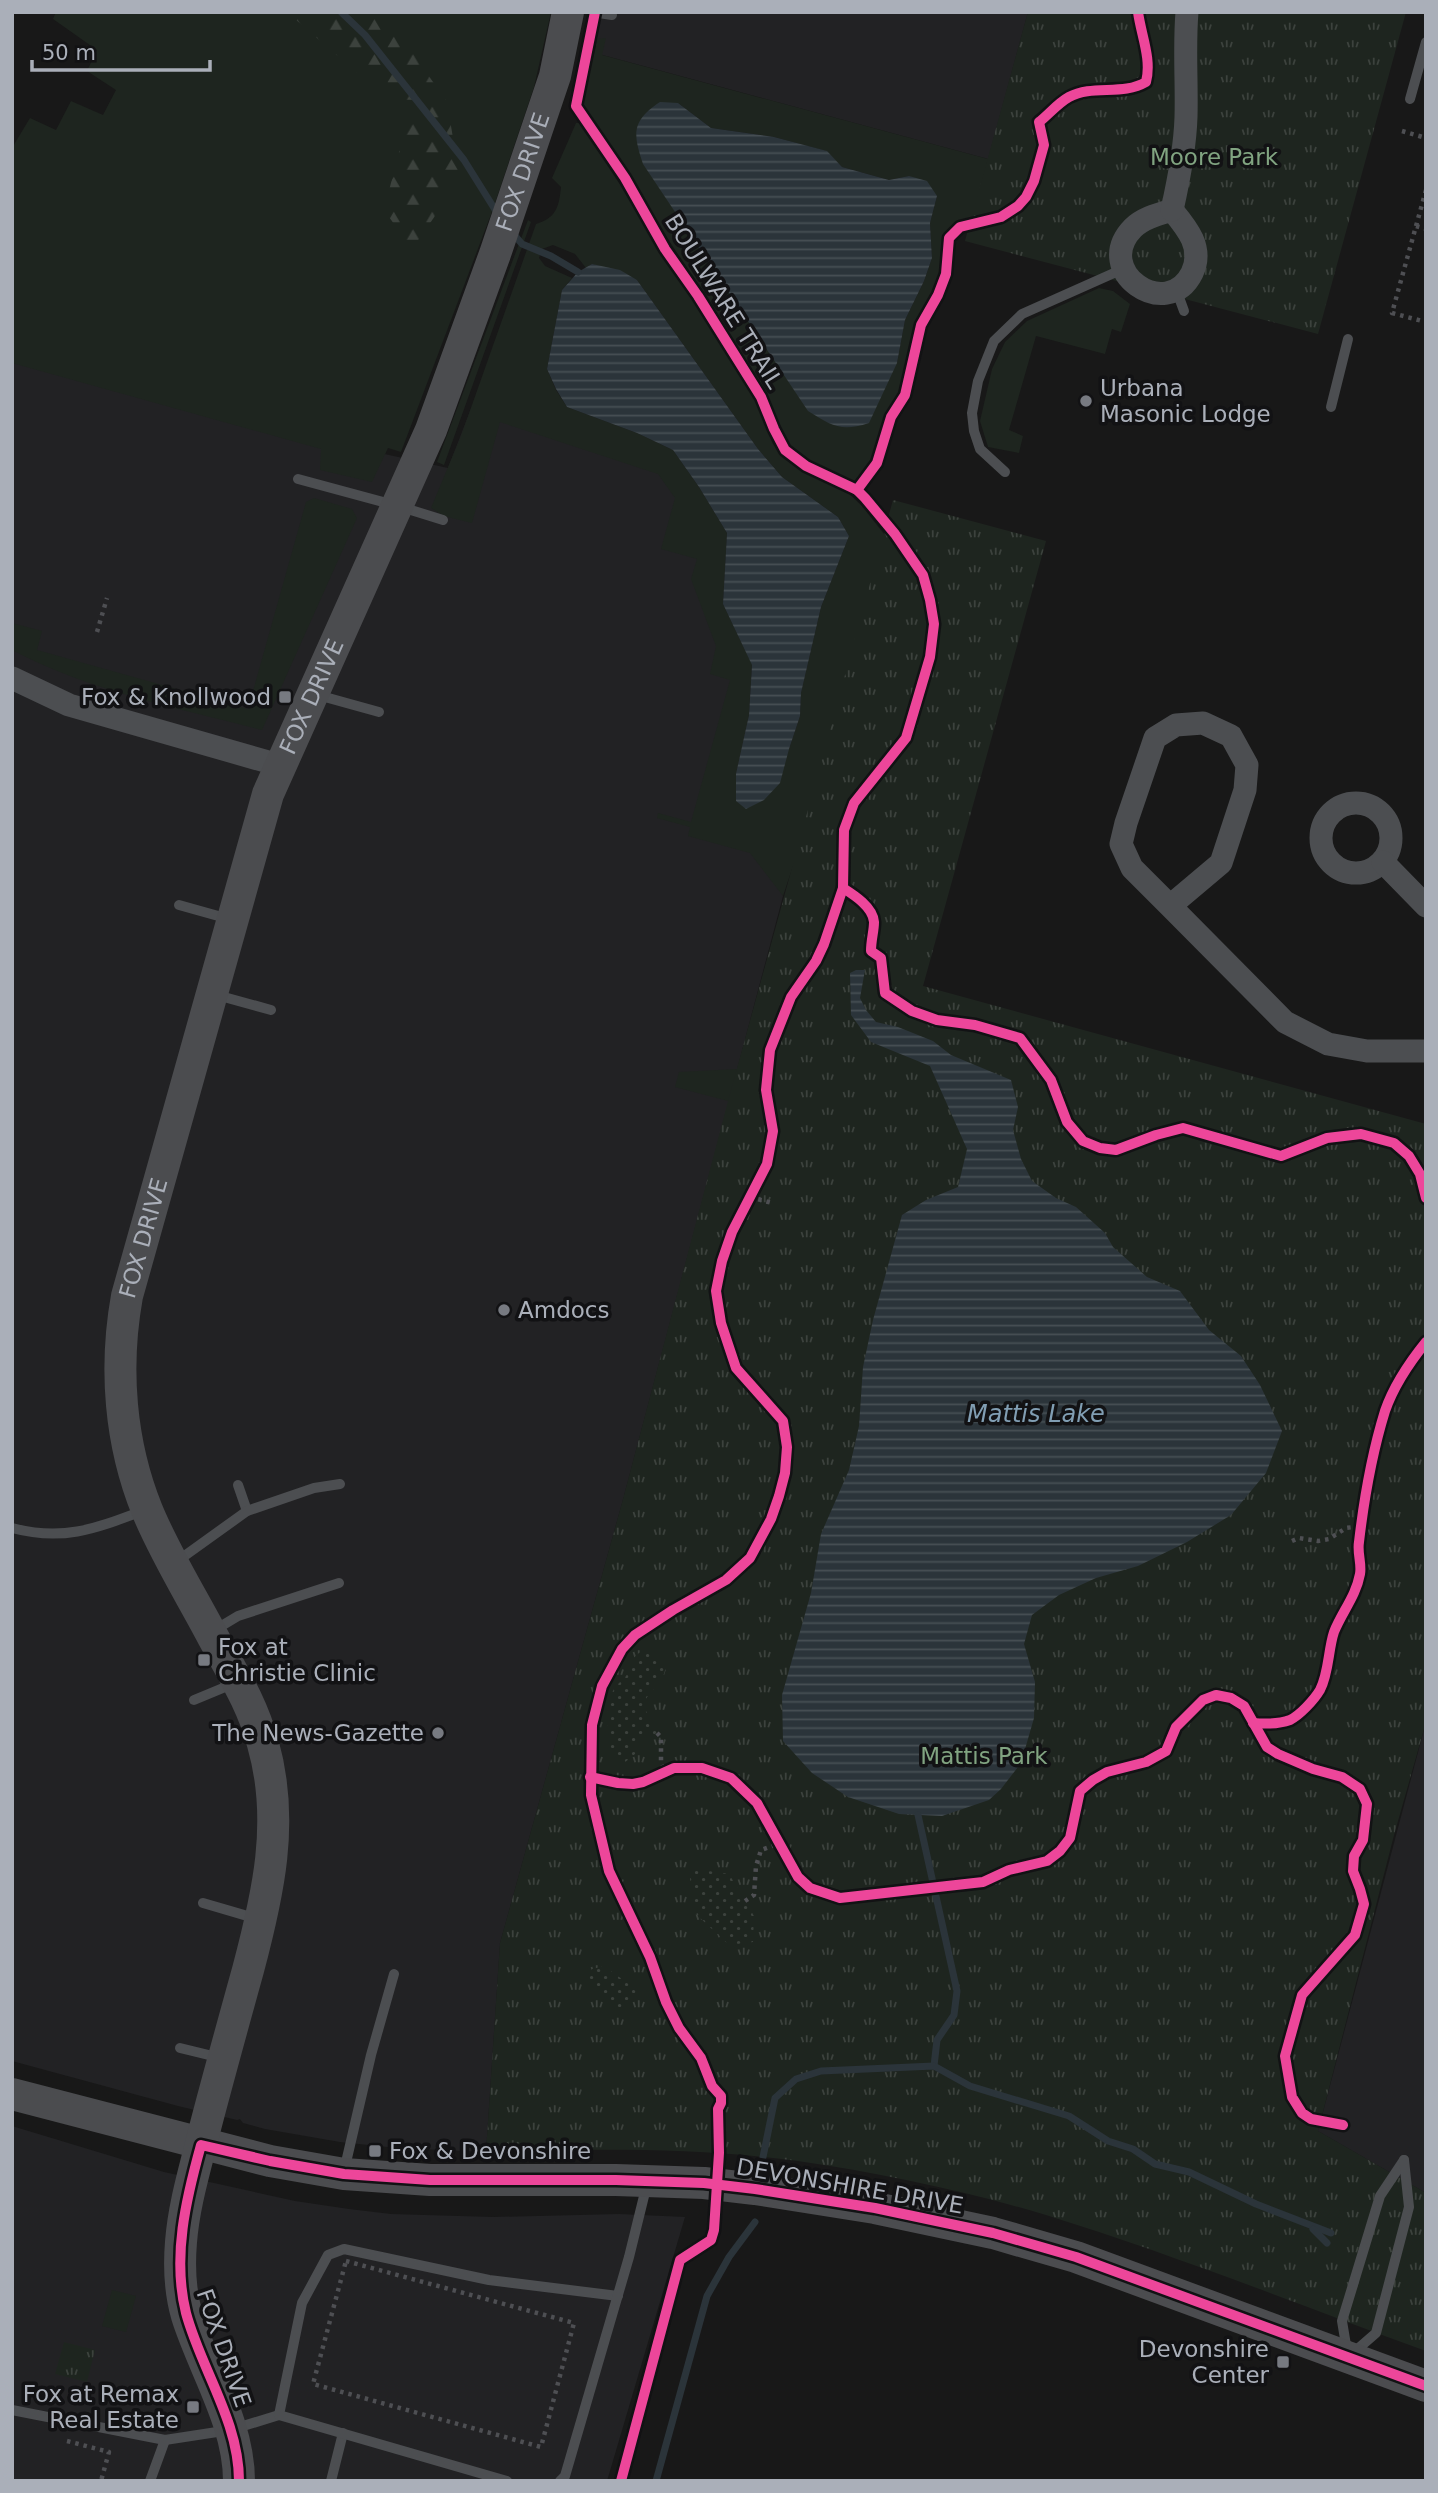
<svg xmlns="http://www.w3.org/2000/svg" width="1438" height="2493" font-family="'DejaVu Sans',sans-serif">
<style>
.built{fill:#222224}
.grass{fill:#1e251f;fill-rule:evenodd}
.forest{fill:url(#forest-firs)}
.park{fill:url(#park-tufts)}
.garden{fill:url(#garden-dots)}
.water{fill:url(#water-rules)}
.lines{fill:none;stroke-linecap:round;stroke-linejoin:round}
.stream{stroke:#2b343a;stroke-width:7}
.path{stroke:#4e4f53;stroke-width:4.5;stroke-dasharray:3.5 5;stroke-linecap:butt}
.lane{stroke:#4c4e51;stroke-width:10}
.street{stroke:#4c4e51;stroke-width:23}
.secondary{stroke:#4b4c4f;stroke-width:32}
.cycleway-casing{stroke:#121214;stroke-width:15}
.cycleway{stroke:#ed469a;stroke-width:10}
.poi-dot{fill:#777a81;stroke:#121214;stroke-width:2.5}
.labels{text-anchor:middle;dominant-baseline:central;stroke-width:7;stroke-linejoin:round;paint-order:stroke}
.park-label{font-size:23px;fill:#81a481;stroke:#121214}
.street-label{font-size:23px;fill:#aaafb9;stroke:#121214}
.poi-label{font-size:23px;fill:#aaafb9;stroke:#121214;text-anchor:start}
.water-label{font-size:24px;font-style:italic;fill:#819eb3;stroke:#121214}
</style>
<defs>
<pattern id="forest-firs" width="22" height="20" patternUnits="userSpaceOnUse" patternTransform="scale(1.75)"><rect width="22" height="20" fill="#1e251f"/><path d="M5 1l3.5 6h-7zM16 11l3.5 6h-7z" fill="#3c423d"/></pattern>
<pattern id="park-tufts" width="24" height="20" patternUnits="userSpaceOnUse" patternTransform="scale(1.75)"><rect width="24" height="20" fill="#1e251f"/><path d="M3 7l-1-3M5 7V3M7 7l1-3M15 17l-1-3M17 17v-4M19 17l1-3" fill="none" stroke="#3c423d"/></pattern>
<pattern id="garden-dots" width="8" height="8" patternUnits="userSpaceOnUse" patternTransform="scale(1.75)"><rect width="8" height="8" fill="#1e251f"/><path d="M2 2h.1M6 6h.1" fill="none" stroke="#3c423d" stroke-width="1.8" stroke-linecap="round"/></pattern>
<pattern id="water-rules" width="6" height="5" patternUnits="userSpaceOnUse" patternTransform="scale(1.75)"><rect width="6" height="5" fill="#2b343a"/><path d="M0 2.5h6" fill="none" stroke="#474f54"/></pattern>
</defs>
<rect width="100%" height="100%" fill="#181818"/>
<g class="built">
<path d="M 600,12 L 1028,12 L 988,159 L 595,53 Z"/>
<path d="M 12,350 L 380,453 L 448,468 L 481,383 L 674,469 L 739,668 L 769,858 L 783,896 L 622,1503 L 500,1943 L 486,2152 L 397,2148 L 340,2142 L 265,2129 L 243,2123 L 240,2119 L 237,2120 L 178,2106 L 12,2061 Z"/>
<path d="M 1426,1722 L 1426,2193 L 1318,2131 Z"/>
<path d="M 12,2126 L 164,2172 L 295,2201 L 349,2209 L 391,2214 L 493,2217 L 619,2214 L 685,2217 L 607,2481 L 12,2481 Z"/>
</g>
<g class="grass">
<path d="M 56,12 L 551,12 L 534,87 L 493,209 L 401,452 L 388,448 L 372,482 L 320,470 L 321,449 L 12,363 L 12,148 L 30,118 L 56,130 L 71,101 L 103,115 L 116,90 L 87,71 L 97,50 L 53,19 Z"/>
<path d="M 606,38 L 602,55 L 988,159 L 971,222 L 958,223 L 950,229 L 944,237 L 939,283 L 918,324 L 904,390 L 886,421 L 873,463 L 857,483 L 809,461 L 789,447 L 770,401 L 719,318 L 581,104 L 598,39 ZM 678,103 L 711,128 L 774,137 L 826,151 L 842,167 L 889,180 L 909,176 L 937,196 L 930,223 L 932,258 L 924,281 L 905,320 L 897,363 Z"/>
<path d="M 576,123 L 581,123 L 753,395 L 773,444 L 783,458 L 803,471 L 846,491 L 862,506 L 898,552 L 783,896 L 750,853 L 688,836 L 690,827 L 657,818 L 658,813 L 691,822 L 730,680 L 710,674 L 716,646 L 691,579 L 697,559 L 661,549 L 675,498 L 658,474 L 500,422 L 472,523 L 444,516 L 431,508 L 461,436 L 536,224 C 556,218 559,207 561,187 L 552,178 ZM 553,245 L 575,254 L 586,268 L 592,264 L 637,280 L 758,449 L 782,477 L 838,517 L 849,536 L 821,607 L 801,693 L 800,716 L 789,749 L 736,801 L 736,774 L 749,715 L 752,664 L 723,604 L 727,533 L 699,487 L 673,450 L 637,433 L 567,407 L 556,390 L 547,369 L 562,290 L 572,278 L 545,266 L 539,258 L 542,249 Z"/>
<path d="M 528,220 L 531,222 L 444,465 L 437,462 Z"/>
<path d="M 1099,288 L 1113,291 L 1130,304 L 1121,332 L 1112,329 L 1105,354 L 1036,336 L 1009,430 L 1023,436 L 1019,453 L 988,447 L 980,421 L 992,369 L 1005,342 L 1027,321 Z"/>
<path d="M 314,498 L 352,509 L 357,518 L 262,730 C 177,708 90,691 12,650 L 12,623 L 42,631 L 37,650 L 248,709 L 306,502 Z"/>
<path d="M 737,1069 L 728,1101 L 675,1087 L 679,1072 Z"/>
<path d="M 112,2290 L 136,2296 L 126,2332 L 102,2326 Z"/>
</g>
<path class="forest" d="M 287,12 L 384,12 L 447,102 L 460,180 L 412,249 L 384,210 L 408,117 Z"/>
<g class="park">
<path d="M 1028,12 L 1406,12 L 1318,334 L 965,241 Z"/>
<path d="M 893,500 L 1046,541 L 923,986 L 1426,1124 L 1426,1722 L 1394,1835 L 1318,2131 L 1426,2193 L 1426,2351 C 1300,2305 1175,2255 1046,2215 C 966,2191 881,2173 798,2161 C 694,2147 590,2149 486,2152 L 500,1943 L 622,1503 L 728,1101 Z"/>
<path d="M 64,2342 L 95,2350 L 87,2382 L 55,2374 Z"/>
</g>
<g class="garden">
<path d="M 648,1650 L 661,1659 L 666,1666 C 662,1688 651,1686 643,1705 L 657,1733 L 639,1741 L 635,1754 L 624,1763 L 610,1753 C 608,1734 604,1707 614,1689 C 618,1682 626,1679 628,1672 C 632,1661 634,1652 648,1650 Z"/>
<path d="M 688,1868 L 729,1874 L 754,1916 L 753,1942 L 729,1945 L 697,1915 Z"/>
<path d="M 605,1966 C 618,1978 626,1979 638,1994 L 616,2011 L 588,1980 L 588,1974 L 592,1969 Z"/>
</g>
<g class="water">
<path d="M 660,102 L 678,103 L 711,128 L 774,137 L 827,151 L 842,167 L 889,180 L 909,176 L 927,181 L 937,196 L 930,223 L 932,258 L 924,281 L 905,320 L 897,363 L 869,423 C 841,432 832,426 808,411 L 643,164 C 633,134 631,121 660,102 Z"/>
<path d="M 592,264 L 620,270 L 637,280 L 758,449 L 782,477 L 838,517 L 849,536 L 821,607 L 801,693 L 800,716 L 789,749 L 780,783 L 764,800 L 746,809 L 736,801 L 736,774 L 749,715 L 752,665 L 723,604 L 727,533 L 699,487 L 673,450 L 637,433 L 567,407 L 556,389 L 547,369 L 562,290 L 578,272 Z"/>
<path d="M 856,970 L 865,970 L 860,998 L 866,1010 L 876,1022 L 898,1027 L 933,1041 L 951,1055 L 1011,1080 L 1018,1107 L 1013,1130 L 1021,1159 L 1032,1181 L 1056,1198 L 1076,1207 L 1105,1233 L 1113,1247 L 1147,1277 L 1180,1291 L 1209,1330 L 1241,1356 L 1260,1385 L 1282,1431 L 1266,1473 L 1231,1515 L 1187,1542 L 1138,1566 L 1096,1578 L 1059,1595 L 1032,1615 L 1024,1644 L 1035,1682 L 1034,1718 L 1021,1763 L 1001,1789 L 989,1800 L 942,1816 L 899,1814 L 848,1797 L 812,1773 L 783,1741 L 782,1695 L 811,1593 L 821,1534 L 849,1470 L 859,1426 L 863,1367 L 873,1320 L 902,1215 L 926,1200 L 958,1187 L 967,1149 L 930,1066 L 871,1042 L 851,1015 L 850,973 Z"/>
</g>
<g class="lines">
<g class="stream">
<path d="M 341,12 L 365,35 L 464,160 L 499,216"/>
<path d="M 511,231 L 522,244 L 551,256 L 578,272"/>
<path d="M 918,1815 L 957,1991 L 954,2015 L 937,2040 L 934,2066"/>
<path d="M 763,2157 L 775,2098 L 796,2079 L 821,2071 L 934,2066 L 970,2086 L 1069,2116 L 1108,2141 L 1133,2149 L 1155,2164 L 1189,2172 L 1256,2204 L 1331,2233"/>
<path d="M 1313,2229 L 1327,2243"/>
<path d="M 656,2481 L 707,2296 L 729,2257 L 755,2222"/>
</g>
<g class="path">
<path d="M 1402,131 L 1426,138"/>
<path d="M 1426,190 L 1392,313 L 1426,322"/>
<path d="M 1416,226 L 1426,229"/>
<path d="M 857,490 L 877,463 L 891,417 L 905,395 L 921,325 L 938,295 L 946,274 L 949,238 L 960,227 L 1001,217 L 1018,206 L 1026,197 L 1034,181 L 1044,145 L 1039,122 C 1048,115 1058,103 1069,97 C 1093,84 1122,96 1146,82 C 1152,59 1141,35 1138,12"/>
<path d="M 97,632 L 107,598"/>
<path d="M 750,1197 L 772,1203"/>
<path d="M 1292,1541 L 1299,1538 L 1318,1541 L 1329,1539 L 1346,1528 L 1361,1526"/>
<path d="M 657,1733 L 661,1737 L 661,1764 L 665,1771"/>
<path d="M 745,1901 L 754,1895 L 756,1866 L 761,1850 L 780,1843"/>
<path d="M 1311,2119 L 1331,2123"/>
<path d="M 346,2261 L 574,2323 L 541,2447 L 313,2384 Z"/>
<path d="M 67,2441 L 109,2452 L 101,2481"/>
</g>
<g class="lane">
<path d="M 592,12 L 612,15"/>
<path d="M 1410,99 L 1426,42"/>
<path d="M 1176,289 L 1184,311"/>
<path d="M 1331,407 L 1348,339"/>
<path d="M 1005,472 L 980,449 L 974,431 L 972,413 L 978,381 L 994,341 L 1022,314 L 1123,269"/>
<path d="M 298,479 L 398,506 L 443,520"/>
<path d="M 314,694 L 379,712"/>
<path d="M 179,905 L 229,919"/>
<path d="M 213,994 L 271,1010"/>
<path d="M 238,1485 L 247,1511"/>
<path d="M 12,1528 C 64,1542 97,1528 145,1510"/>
<path d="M 176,1562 L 247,1511 L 314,1488 L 340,1484"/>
<path d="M 213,1631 L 238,1616 L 339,1583"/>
<path d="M 194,1700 L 235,1683"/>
<path d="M 203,1903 L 258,1919"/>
<path d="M 180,2048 L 221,2058"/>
<path d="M 344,2171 L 371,2055 L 394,1974"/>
<path d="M 1347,2351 L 1342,2321 L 1380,2196 L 1404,2160"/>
<path d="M 1353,2353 L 1376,2333 L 1409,2207 L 1404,2160"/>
<path d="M 12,2410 L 165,2440 L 230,2430 L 279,2415"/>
<path d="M 150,2481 L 165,2440"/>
<path d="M 331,2481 L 343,2433"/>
<path d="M 507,2481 L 279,2415 L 302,2303 L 328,2255 L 344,2249 L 489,2280 L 618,2296"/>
<path d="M 560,2481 L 565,2476 L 629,2257 L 647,2184"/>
</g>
<g class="street">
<path d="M 1172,210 C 1187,228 1204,248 1192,273 C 1167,323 1091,271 1133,228 C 1143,218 1159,214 1172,210 Z"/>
<path d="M 1172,210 C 1179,179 1185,149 1186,117 C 1187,82 1184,47 1187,12"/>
<path d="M 12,678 L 69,705 L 279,765"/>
<circle cx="1356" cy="838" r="35"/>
<path d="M 1383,862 L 1426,906"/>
<path d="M 1170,906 L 1221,863 L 1245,790 L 1247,765 L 1231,736 L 1203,723 L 1176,725 L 1155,738 L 1126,823 L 1121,844 L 1132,868 L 1170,906 L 1285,1022 L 1328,1044 L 1367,1051 L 1426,1051"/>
</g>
<g class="secondary">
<path d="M 12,2094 L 270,2161 L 344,2174 L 430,2180 L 616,2180 L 704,2183 L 755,2189 L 875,2208 L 993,2233 L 1076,2257 L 1426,2386"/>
<path id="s1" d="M 239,2481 C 239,2423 204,2370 187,2316 C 180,2292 179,2266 181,2242 C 184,2204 195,2169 204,2132 C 218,2078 233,2024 248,1970 C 268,1895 285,1821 263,1744 C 253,1705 232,1672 213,1637 C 191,1595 165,1554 147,1510 C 120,1443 114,1368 127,1296 L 268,794 L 431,430 L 495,254 L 555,76 L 568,12"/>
</g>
<defs>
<g id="cycleway">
<path d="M 595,12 L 576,106 L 625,178 L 665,249 L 698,296 L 761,397 L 774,429 L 785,450 L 806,466 L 857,490 L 865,498 L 895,534 L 923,575 L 930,600 L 934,624 L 930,657 L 906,738 L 854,803 L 844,830 L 843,888 L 824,944 L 816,961 L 791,997 L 770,1050 L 766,1090 L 773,1131 L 767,1164 L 732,1232 L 722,1261 L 716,1291 L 721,1323 L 736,1368 L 783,1421 L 787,1447 L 785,1473 L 779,1496 L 771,1519 L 750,1558 L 726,1580 L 673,1610 L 635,1635 L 622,1649 L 602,1686 L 592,1725 L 591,1795 L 609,1871 L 650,1957 L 666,2002 L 679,2028 L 701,2058 L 712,2086 L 721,2096 L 721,2103 L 718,2109 L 719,2153 L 714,2230 L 711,2240 L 680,2260 L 621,2481"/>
<path d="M 857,490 L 877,463 L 891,417 L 905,395 L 921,325 L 938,295 L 946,274 L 949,238 L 960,227 L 1001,217 L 1018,206 L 1026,197 L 1034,181 L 1044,145 L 1039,122 C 1048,115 1058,103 1069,97 C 1093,84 1122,96 1146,82 C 1152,59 1141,35 1138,12"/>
<path d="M 843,888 C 854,895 873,907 874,922 C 874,931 871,940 871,951 L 881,958 L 885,993 L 912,1011 L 937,1020 L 975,1025 L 1020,1038 L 1051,1080 L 1067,1122 L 1083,1141 L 1100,1148 L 1116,1150 L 1156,1135 L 1183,1128 L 1281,1156 L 1327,1138 L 1361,1134 L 1394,1143 L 1409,1156 L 1420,1174 L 1426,1198"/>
<path d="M 1253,1723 C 1264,1724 1279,1724 1290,1720 C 1300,1715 1314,1700 1320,1690 C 1329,1673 1328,1650 1334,1632 C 1342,1612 1356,1596 1360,1574 C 1362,1564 1357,1553 1359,1542 C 1364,1499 1372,1453 1385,1411 C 1394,1385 1409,1363 1426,1342"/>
<path d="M 590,1777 L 618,1783 L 633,1784 L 643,1782 L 674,1768 L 702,1768 L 731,1778 L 757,1803 L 798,1877 L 810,1888 L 840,1898 L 983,1882 L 1009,1870 L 1047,1861 L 1060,1851 L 1070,1838 L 1080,1791 L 1093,1780 L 1107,1772 L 1146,1762 L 1166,1751 L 1176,1727 L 1203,1700 L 1216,1695 L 1231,1698 L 1244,1706 L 1267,1747 L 1278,1754 L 1313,1769 L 1342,1777 L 1360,1789 L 1367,1804 L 1363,1840 L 1354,1856 L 1353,1871 L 1360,1889 L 1364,1904 L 1355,1935 L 1302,1995 L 1285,2056 L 1292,2097 L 1302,2113 L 1311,2119 L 1343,2125"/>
<path d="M 239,2481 C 239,2421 201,2369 186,2313 C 172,2257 186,2199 201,2145 L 270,2161 L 344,2174 L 430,2180 L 616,2180 L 704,2183 L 755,2189 L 875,2208 L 993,2233 L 1076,2257 L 1426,2386"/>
</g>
</defs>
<use href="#cycleway" class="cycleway-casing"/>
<use href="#cycleway" class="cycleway"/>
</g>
<g class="poi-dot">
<circle cx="1086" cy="401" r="7"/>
<rect x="278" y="690" width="14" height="14" rx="3.5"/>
<circle cx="504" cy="1310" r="7"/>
<rect x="197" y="1653" width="14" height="14" rx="3.5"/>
<circle cx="438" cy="1733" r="7"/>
<rect x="368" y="2144" width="14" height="14" rx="3.5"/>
<rect x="1276" y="2355" width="14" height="14" rx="3.5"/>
<rect x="186" y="2400" width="14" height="14" rx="3.5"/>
</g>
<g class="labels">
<g class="park-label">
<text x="1214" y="157">Moore Park</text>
<text x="984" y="1756">Mattis Park</text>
</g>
<g class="street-label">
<text stroke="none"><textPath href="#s1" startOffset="2432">FOX DRIVE</textPath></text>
<text transform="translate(724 301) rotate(58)">BOULWARE TRAIL</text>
<text stroke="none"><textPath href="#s1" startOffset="1866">FOX DRIVE</textPath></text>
<text stroke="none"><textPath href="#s1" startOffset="1298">FOX DRIVE</textPath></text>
<text transform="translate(850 2186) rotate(10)">DEVONSHIRE DRIVE</text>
<text transform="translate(224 2348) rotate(71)">FOX DRIVE</text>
</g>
<g class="poi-label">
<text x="1100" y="388">Urbana<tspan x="1100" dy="26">Masonic Lodge</tspan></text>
<text x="271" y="697" text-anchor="end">Fox &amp; Knollwood</text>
<text x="518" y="1310">Amdocs</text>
<text x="218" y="1647">Fox at<tspan x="218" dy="26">Christie Clinic</tspan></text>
<text x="424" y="1733" text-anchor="end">The News-Gazette</text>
<text x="389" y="2151">Fox &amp; Devonshire</text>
<text x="1269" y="2349" text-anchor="end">Devonshire<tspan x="1269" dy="26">Center</tspan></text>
<text x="179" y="2394" text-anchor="end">Fox at Remax<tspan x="179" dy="26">Real Estate</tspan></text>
</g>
<g class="water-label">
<text x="1036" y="1414">Mattis Lake</text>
</g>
</g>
<rect width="1438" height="2493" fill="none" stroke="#aaafb9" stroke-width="28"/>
<path d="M32 60v10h178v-10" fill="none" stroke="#aaafb9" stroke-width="3.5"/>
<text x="42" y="60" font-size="21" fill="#aaafb9" stroke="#121214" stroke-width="5" paint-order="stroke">50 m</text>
</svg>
